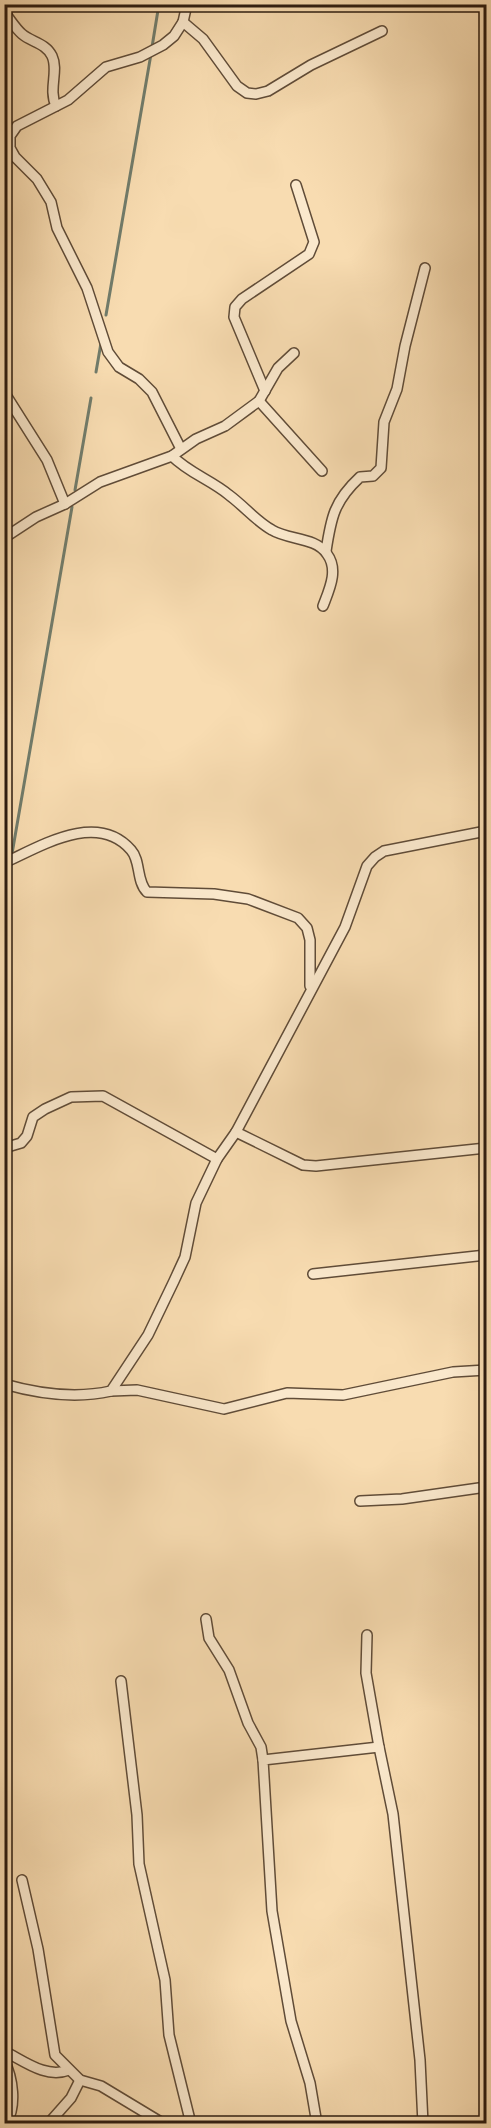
<svg xmlns="http://www.w3.org/2000/svg" width="491" height="2128" font-family="'EB Garamond',serif">
<style>
.lines{fill:none;stroke-linecap:round;stroke-linejoin:round}
.stream{stroke:#717c6b;stroke-width:3}
.street-casing{stroke:#604c38;stroke-width:12}
.street{stroke:#fae8cc;stroke-width:9}
</style>
<rect width="100%" height="100%" fill="#f8dcb1"/>
<filter id="stains"><feTurbulence type="fractalNoise" baseFrequency=".00333" numOctaves="4"/><feColorMatrix values="0 0 0 0 .2 0 0 0 0 .09 0 0 0 0 .02 0 0 0 .5 -.17"/></filter>
<radialGradient id="worn" r=".72"><stop offset=".6" stop-color="#630" stop-opacity="0"/><stop offset="1" stop-color="#630" stop-opacity=".3"/></radialGradient>
<g class="lines">
<g class="stream">
<path d="M 152,47 L 159,4"/>
<path d="M 106,315 L 151,54"/>
<path d="M 96,372 L 101,343"/>
<path d="M 75,490 L 91,398"/>
<path d="M 4,900 L 72,507"/>
</g>
<defs>
<g id="street">
<path d="M 4,12 C 10,19 15,28 22,34 C 31,42 46,43 52,56 C 59,71 48,89 56,106"/>
<path d="M 183,22 L 203,39 L 237,86 L 247,93 L 256,94 L 268,91 L 311,65 L 382,31"/>
<path d="M 265,391 L 234,317 L 235,307 L 242,299 L 309,254 L 314,242 L 296,185"/>
<path d="M 4,392 L 47,460 L 65,504"/>
<path d="M 259,401 L 322,471"/>
<path d="M 181,449 L 152,392 L 139,379 L 119,367 L 108,352 L 87,288 L 57,228 L 51,202 L 37,179 L 15,157 L 10,148 L 10,136 L 17,126 L 68,100 L 106,67 L 140,57 L 163,45 L 174,36 L 183,22 L 187,4"/>
<path d="M 172,456 C 189,473 211,480 229,495 C 244,506 256,521 272,530 C 288,540 316,537 327,554 C 339,570 329,590 323,606"/>
<path d="M 4,538 L 36,517 L 65,504 L 100,482 L 172,456 L 196,439 L 225,426 L 259,401 L 278,368 L 294,353"/>
<path d="M 326,551 C 331,518 334,501 360,477 L 373,476 L 381,468 L 384,422 L 397,389 L 405,346 L 425,268"/>
<path d="M 4,863 C 41,846 97,811 131,850 C 141,861 136,881 147,892 L 214,894 L 248,899 L 298,918 L 307,928 L 310,940 L 310,986"/>
<path d="M 486,1034 L 486,1051"/>
<path d="M 236,1132 L 303,1165 L 316,1166 L 486,1148"/>
<path d="M 4,1148 L 21,1143 L 27,1136 L 33,1117 L 45,1109 L 71,1097 L 103,1096 L 217,1159"/>
<path d="M 313,1274 L 486,1255"/>
<path d="M 4,1384 C 39,1394 76,1399 111,1391 L 148,1335 L 174,1281 L 185,1257 L 196,1203 L 217,1159 L 236,1132 L 345,927 L 367,866 L 375,857 L 384,851 L 486,831"/>
<path d="M 111,1391 L 137,1390 L 224,1409 L 287,1393 L 343,1395 L 453,1372 L 486,1370"/>
<path d="M 360,1501 L 402,1499 L 486,1487"/>
<path d="M 206,1619 L 209,1638 L 229,1670 L 248,1723 L 261,1747 L 263,1760"/>
<path d="M 367,1635 L 366,1673 L 379,1747"/>
<path d="M 121,1681 L 137,1815 L 139,1864 L 165,1980 L 169,2035 L 191,2124"/>
<path d="M 22,1880 L 38,1949 L 55,2055 L 80,2080 L 101,2086 L 164,2124"/>
<path d="M 4,2051 C 24,2061 46,2079 69,2070"/>
<path d="M 4,2060 C 13,2078 17,2106 6,2124"/>
<path d="M 48,2124 L 71,2098 L 80,2080"/>
<path d="M 317,2124 L 310,2083 L 291,2021 L 272,1911 L 263,1760 L 379,1747 L 393,1814 L 420,2060 L 423,2124"/>
</g>
</defs>
<use href="#street" class="street-casing"/>
<use href="#street" class="street"/>
</g>
<rect width="491" height="2128" fill="none" stroke="#f8dcb1" stroke-width="24"/>
<rect x="6" y="6" width="479" height="2116" fill="none" stroke="#2d1c10" stroke-width="3"/>
<rect x="12" y="12" width="467" height="2104" fill="none" stroke="#2d1c10" stroke-width="1.5"/>
<rect width="100%" height="100%" filter="url(#stains)"/>
<rect width="100%" height="100%" fill="url(#worn)"/>
</svg>
